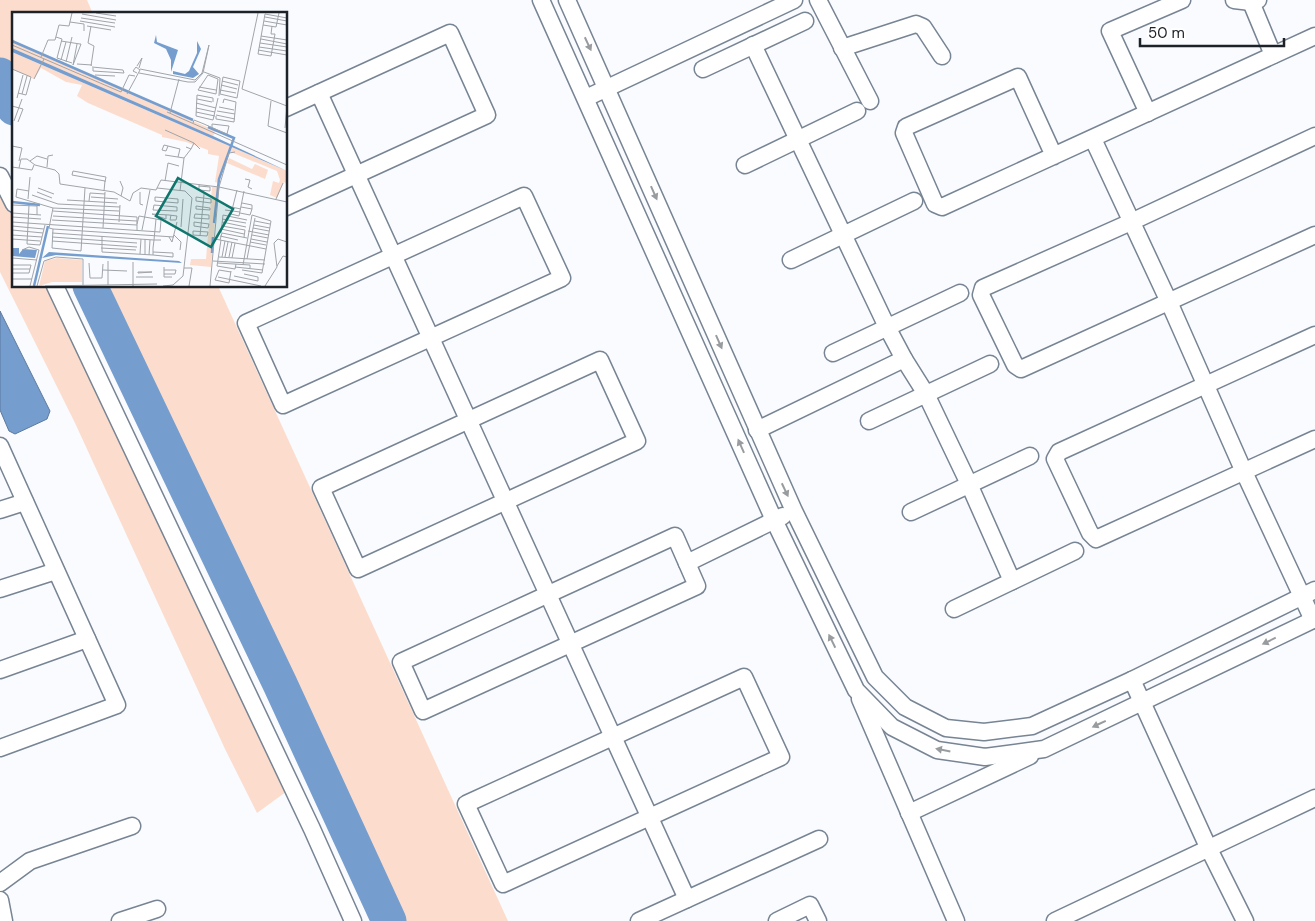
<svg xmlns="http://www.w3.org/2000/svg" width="1315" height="921" font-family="'DM Sans',sans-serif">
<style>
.green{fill:#fcddcd}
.water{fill:#759ecf;stroke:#5b799d}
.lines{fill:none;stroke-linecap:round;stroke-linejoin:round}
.river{stroke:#759ecf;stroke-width:35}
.minor-casing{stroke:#778493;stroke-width:19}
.minor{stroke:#fff;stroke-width:16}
.oneway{fill:#999c9e}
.inset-river{fill:none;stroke:#759ecf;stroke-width:2.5}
.inset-road{fill:none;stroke:#a1a4a9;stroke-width:1}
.view{fill:#0f766e;fill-opacity:0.15;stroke:#0f766e;stroke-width:2.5}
.inset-edge{fill:none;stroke:#1d2228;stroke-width:2.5}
</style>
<rect width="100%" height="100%" fill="#f9fbff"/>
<g class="green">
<path d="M 0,0 L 87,0 L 93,14 L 14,14 L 14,109 L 0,76 Z"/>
<path d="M 0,176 L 14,204 L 14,286 L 53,286 L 294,786 L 257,813 L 225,749 L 75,423 L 0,272 Z"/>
<path d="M 90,286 L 218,286 L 508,921 L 389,921 L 316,763 Z"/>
</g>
<path class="water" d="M 0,311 L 50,411 L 47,419 L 15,434 L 9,431 L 0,410 Z"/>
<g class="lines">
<g class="river">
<path d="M 0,75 L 14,108"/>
<path d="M 90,286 L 280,684 L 389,921"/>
</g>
<defs>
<g id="minor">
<path d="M 541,0 L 774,520 L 856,690 L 892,727 L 937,750 L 985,757 L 1044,749 L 1315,619"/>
<path d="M 567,0 L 794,511 L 875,677 L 905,707 L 946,728 L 984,732 L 1032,726 L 1132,680 L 1315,590"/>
<path d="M 818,0 L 870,101"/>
<path d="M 1234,0 L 1251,2 L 1258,0"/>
<path d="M 1251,2 L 1273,55"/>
<path d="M 753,45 L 887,327 L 904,359 L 926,394 L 969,484 L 1012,581"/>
<path d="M 842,48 L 916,24 L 923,27 L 942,56"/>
<path d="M 703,69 L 805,21"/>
<path d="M 319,93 L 687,899"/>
<path d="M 586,98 L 794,0"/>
<path d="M 286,108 L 450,33 L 487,115 L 286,207"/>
<path d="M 1148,113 L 1110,31 L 1182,0"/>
<path d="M 1315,136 L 1131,222 L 983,288 L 981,295 L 1015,365 L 1021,369 L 1315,235"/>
<path d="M 1093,139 L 1169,302 L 1244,472 L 1313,620"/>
<path d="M 1054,156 L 1018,77 L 906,127 L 904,133 L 935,204 L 942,207 L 1315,36"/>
<path d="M 745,165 L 857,111"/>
<path d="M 0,176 L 14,204"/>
<path d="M 524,196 L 562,278 L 283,405 L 246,323 Z"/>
<path d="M 791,260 L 914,201"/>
<path d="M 55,286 L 312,829 L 353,921"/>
<path d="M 1315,335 L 1059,452 L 1055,459 L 1090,533 L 1096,539 L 1315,439"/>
<path d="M 833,353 L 960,293"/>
<path d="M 600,360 L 637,441 L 358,569 L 321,488 Z"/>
<path d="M 869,421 L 990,364"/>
<path d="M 757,430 L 904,359"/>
<path d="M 0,446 L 117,705 L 0,748"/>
<path d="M 0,510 L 25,502"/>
<path d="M 911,512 L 1030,456"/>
<path d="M 675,536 L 697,586 L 423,711 L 401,662 Z"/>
<path d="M 687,563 L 783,516"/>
<path d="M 0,589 L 56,571"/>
<path d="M 954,609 L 1075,551"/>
<path d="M 0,670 L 87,639"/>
<path d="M 744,677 L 781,757 L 503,884 L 466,804 Z"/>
<path d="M 1132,680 L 1208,847 L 1245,921"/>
<path d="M 860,699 L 956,921"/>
<path d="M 909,813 L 1030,756"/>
<path d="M 0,883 L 30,861 L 132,826"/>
<path d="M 0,900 L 4,921"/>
<path d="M 120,921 L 157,909"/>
<path d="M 639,921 L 819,839"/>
<path d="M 777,921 L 810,905 L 818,921"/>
<path d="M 1055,921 L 1315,798"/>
</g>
</defs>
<use href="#minor" class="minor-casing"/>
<use href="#minor" class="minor"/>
</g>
<defs><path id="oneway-solid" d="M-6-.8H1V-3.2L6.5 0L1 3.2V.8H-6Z" transform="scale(1.25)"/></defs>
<g class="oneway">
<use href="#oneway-solid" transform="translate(588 44) rotate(65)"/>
<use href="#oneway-solid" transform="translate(654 193) rotate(66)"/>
<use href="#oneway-solid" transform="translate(719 342) rotate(66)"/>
<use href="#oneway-solid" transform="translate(741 446) rotate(-114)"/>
<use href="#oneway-solid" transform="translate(785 490) rotate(65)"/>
<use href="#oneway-solid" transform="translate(832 641) rotate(-116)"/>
<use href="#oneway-solid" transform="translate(1269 641) rotate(154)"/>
<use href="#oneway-solid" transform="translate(1099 724) rotate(155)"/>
<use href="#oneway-solid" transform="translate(943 750) rotate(-169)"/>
</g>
<g transform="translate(12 12)">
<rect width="275" height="275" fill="#f9fbff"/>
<path d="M 0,26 L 5,31 L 204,119 L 201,124 L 180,115 L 0,36 ZM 0,40 L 275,159 L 275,172 L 272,170 L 265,186 L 258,183 L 261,169 L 267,171 L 268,168 L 265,159 L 216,139 L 207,171 L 203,170 L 207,144 L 196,142 L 196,138 L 174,130 L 150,125 L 150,123 L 76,91 L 65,84 L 70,73 L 54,70 L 29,56 L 22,67 L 0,57 ZM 217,146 L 240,157 L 243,152 L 256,158 L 253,167 L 215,151 ZM 200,175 L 206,175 L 199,255 L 178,253 L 179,247 L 194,247 ZM 45,246 L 70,248 L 70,270 L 40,270 L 27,274 L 33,249 Z" fill="#fcddcd"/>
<path d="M 144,23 L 145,30 L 166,38 L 159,60 L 159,48 L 154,37 L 142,31 ZM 185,29 L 189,37 L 181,55 L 187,62 L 181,66 L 161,62 L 161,59 L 173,62 L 177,59 L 185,41 ZM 0,36 L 201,124 L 275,159 L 0,40 ZM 0,236 L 7,236 L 7,242 L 11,237 L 25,238 L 23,246 L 0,244 ZM 37,240 L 167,249 L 170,251 L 44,243 L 30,246 Z" fill="#759ecf"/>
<path class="inset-river" d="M 0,29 L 181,108M 196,115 L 222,126 L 207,167 L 202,211M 0,190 L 28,193M 200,241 L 201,225M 22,274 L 36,214"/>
<path class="inset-road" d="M 84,1 L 104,4M 246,1 L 230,77 L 275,94 L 273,116M 70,2 L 104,8M 253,5 L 275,9M 69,6 L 103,11M 68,9 L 103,15M 252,9 L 275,13M 58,10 L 72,12 L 72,19M 251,13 L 264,15 L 267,1M 75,14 L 99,18M 79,14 L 76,31 L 82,34 L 79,54M 260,14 L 259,22 L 263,22 L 259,44 L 246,42 L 253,2 L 275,6M 249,24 L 275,28M 44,25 L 50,27 L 45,46 L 60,51M 249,27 L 275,32M 49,29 L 68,32 L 69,32 L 61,53 L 65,32M 248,31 L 275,35M 0,33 L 109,80M 247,35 L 275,39M 246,38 L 275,43M 29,45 L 36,28 L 43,28 L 47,13 L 57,14 L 60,1M 49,48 L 54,30M 54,50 L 60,25M 65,52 L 80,53M 125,54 L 130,46 L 127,56M 80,55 L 111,58 L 112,61 L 81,59 L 81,56M 0,57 L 19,65 L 14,83 L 6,81M 192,60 L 208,66 L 207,84M 127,61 L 176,70 L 183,70 L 191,61 L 197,33 L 190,61 L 183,68 L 128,57M 83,63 L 103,64M 196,63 L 206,67 L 204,82 L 186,78 ZM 211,65 L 228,69 L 225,86 L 208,82 ZM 22,67 L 32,47M 210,69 L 226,73M 209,73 L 225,77M 187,75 L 204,78M 208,78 L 224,81M 109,80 L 117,63 L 123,64M 10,82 L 15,64M 115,82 L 128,58 L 124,55 L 121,59 L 125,61M 5,86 L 11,63M 185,87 L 200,90M 259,89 L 256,114 L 275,121M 201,90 L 201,86 L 185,83 L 184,104 L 201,108 L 206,86M 184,91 L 204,96M 0,94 L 11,97 L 6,110M 207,95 L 222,98M 184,96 L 203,100M 205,99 L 223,102M 155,100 L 275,153M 184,100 L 203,104M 158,101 L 167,67M 204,103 L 223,107M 204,104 L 204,107 L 222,110 L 224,90 L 212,87 L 211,91M 2,109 L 10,87M 181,111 L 182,108 L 192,112 L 210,120 L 215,122 L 217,114 L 200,112 L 200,115M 153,118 L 182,131M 0,134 L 10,136 L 7,149M 156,134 L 154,139 L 150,138 L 152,133 L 168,137 L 166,145M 179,137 L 182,131 L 188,137M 223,140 L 217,141 L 207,175 L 275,190M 153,143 L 172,146M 18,149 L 25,144 L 35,147M 0,155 L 7,156 L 9,147 L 15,147 L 23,153 L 43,158 L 47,162 L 48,172 L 102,180 L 118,189 L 121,181 L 129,176 L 144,178 L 149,168 L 207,175 L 198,274M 35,155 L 36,144 L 41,143M 7,156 L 20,158 L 22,153M 233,167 L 238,168 L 236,175 L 240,177M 108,169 L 111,176 L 109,184M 153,169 L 156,151 L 167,154M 187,174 L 198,175 L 198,179 L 187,178 L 187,172M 26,176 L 42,182M 145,176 L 173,179 L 180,186 L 171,264 L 161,273 L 151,274M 225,178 L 219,202 L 227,204 L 232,179M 17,179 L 5,177 L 4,185 L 41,196 L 107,199M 92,179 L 93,169 L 60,163 L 61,159 L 94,165 L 93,170M 168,179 L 172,146 L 179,137 L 174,135M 25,180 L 40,186M 128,180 L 128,192 L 131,193M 20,183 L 46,192 L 108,195M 79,185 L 106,187M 143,185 L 166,187 L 166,191 L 143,189 ZM 184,185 L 199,187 L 199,191 L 184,189 ZM 16,187 L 18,165M 264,187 L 271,171M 55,188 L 105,191M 77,189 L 78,181 L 93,182M 0,193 L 25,194 L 25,203M 17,193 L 15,232 L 28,233 L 33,213M 142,193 L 165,195 L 165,199 L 141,198 ZM 184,194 L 198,196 L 198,198 L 184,197 ZM 214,194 L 229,197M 229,195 L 240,197 L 240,193 L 230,191M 41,196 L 37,216 L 41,217 L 40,236 L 69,239 L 73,176M 213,198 L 228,200M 41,199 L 125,205 L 125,218M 0,201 L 29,203M 228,201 L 238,203 L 240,197M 140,202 L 157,203 L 165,204 L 164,208 L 158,208 L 159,203M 140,202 L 154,207 L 154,203M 183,202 L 197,203 L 197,207 L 182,206 ZM 41,204 L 125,209M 0,205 L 29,207M 210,207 L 234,211M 40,208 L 125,213M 243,209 L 258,212M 0,210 L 148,220 L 149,208 L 144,207M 107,210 L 108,193M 182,210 L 197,212 L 196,216 L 182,214 ZM 210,210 L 234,215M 242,213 L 258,216M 0,214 L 32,217M 210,214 L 233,218 L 232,225M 169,215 L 171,187M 91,216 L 93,180M 241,216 L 257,219M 41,217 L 162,225M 209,217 L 232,222M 0,218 L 31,221M 130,218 L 138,178M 181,219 L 196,220 L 195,224 L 181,223 ZM 236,219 L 257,223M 40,221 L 142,228 L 144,207 L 127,204 L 125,212M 209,221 L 211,203 L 235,208M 0,223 L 30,225M 162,223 L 169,230 L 168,238M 240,223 L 256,226M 90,224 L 90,240 L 141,243M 188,224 L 192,182M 208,224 L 226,228M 40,225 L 125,231M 157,225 L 160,230 L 165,210M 0,227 L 28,229M 203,227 L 254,237M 239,227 L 255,230M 208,228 L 210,221 L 235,226M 209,228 L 205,254 L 223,257 L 224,252M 40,229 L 125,235M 238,230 L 254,233M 89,236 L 124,238M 10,238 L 17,235 L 27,238 L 18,274M 141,240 L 161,241 L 161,245 L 141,243 L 141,236 L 142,228 L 149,228M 128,242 L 129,227M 133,243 L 133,227M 137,243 L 138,228M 207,245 L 253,248M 210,245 L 213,229M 213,245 L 216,230M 217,245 L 220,230M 0,246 L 25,248M 220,246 L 223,231M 235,247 L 243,206M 96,249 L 96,273M 201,249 L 253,252M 121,250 L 121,274M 77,251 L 78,266 L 90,266 L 91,252M 206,251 L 238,253 L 238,256M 0,253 L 19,253 L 17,261M 265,254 L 271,244 L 275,245M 152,255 L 152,265 L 160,265M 223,255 L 251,258M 172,256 L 180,256 L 177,274M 0,257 L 18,257M 91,258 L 115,259M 152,258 L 164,258 L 163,262 L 152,262M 230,258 L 250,261 L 259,209 L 240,203 L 231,253M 126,260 L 140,260 L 126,261 ZM 219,260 L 207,258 L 203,268 L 217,271 L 219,259M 0,261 L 17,261M 222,264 L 246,269 L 246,265 L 232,262M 124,265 L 141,265M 206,265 L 249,274M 0,267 L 20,267M 25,274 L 32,249 L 44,245 L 71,247 L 71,273M 33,274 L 145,272M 253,274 L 265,255 L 262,231 L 266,227 L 275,230"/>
<path class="view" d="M 166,166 L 221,197 L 199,235 L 144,204 Z"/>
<rect width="275" height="275" class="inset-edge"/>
</g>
<path d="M1140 38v8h144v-8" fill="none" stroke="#1d2228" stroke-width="2.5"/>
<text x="1148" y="38" font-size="15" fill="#1d2228" stroke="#ffffff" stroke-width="4" paint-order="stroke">50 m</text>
</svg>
